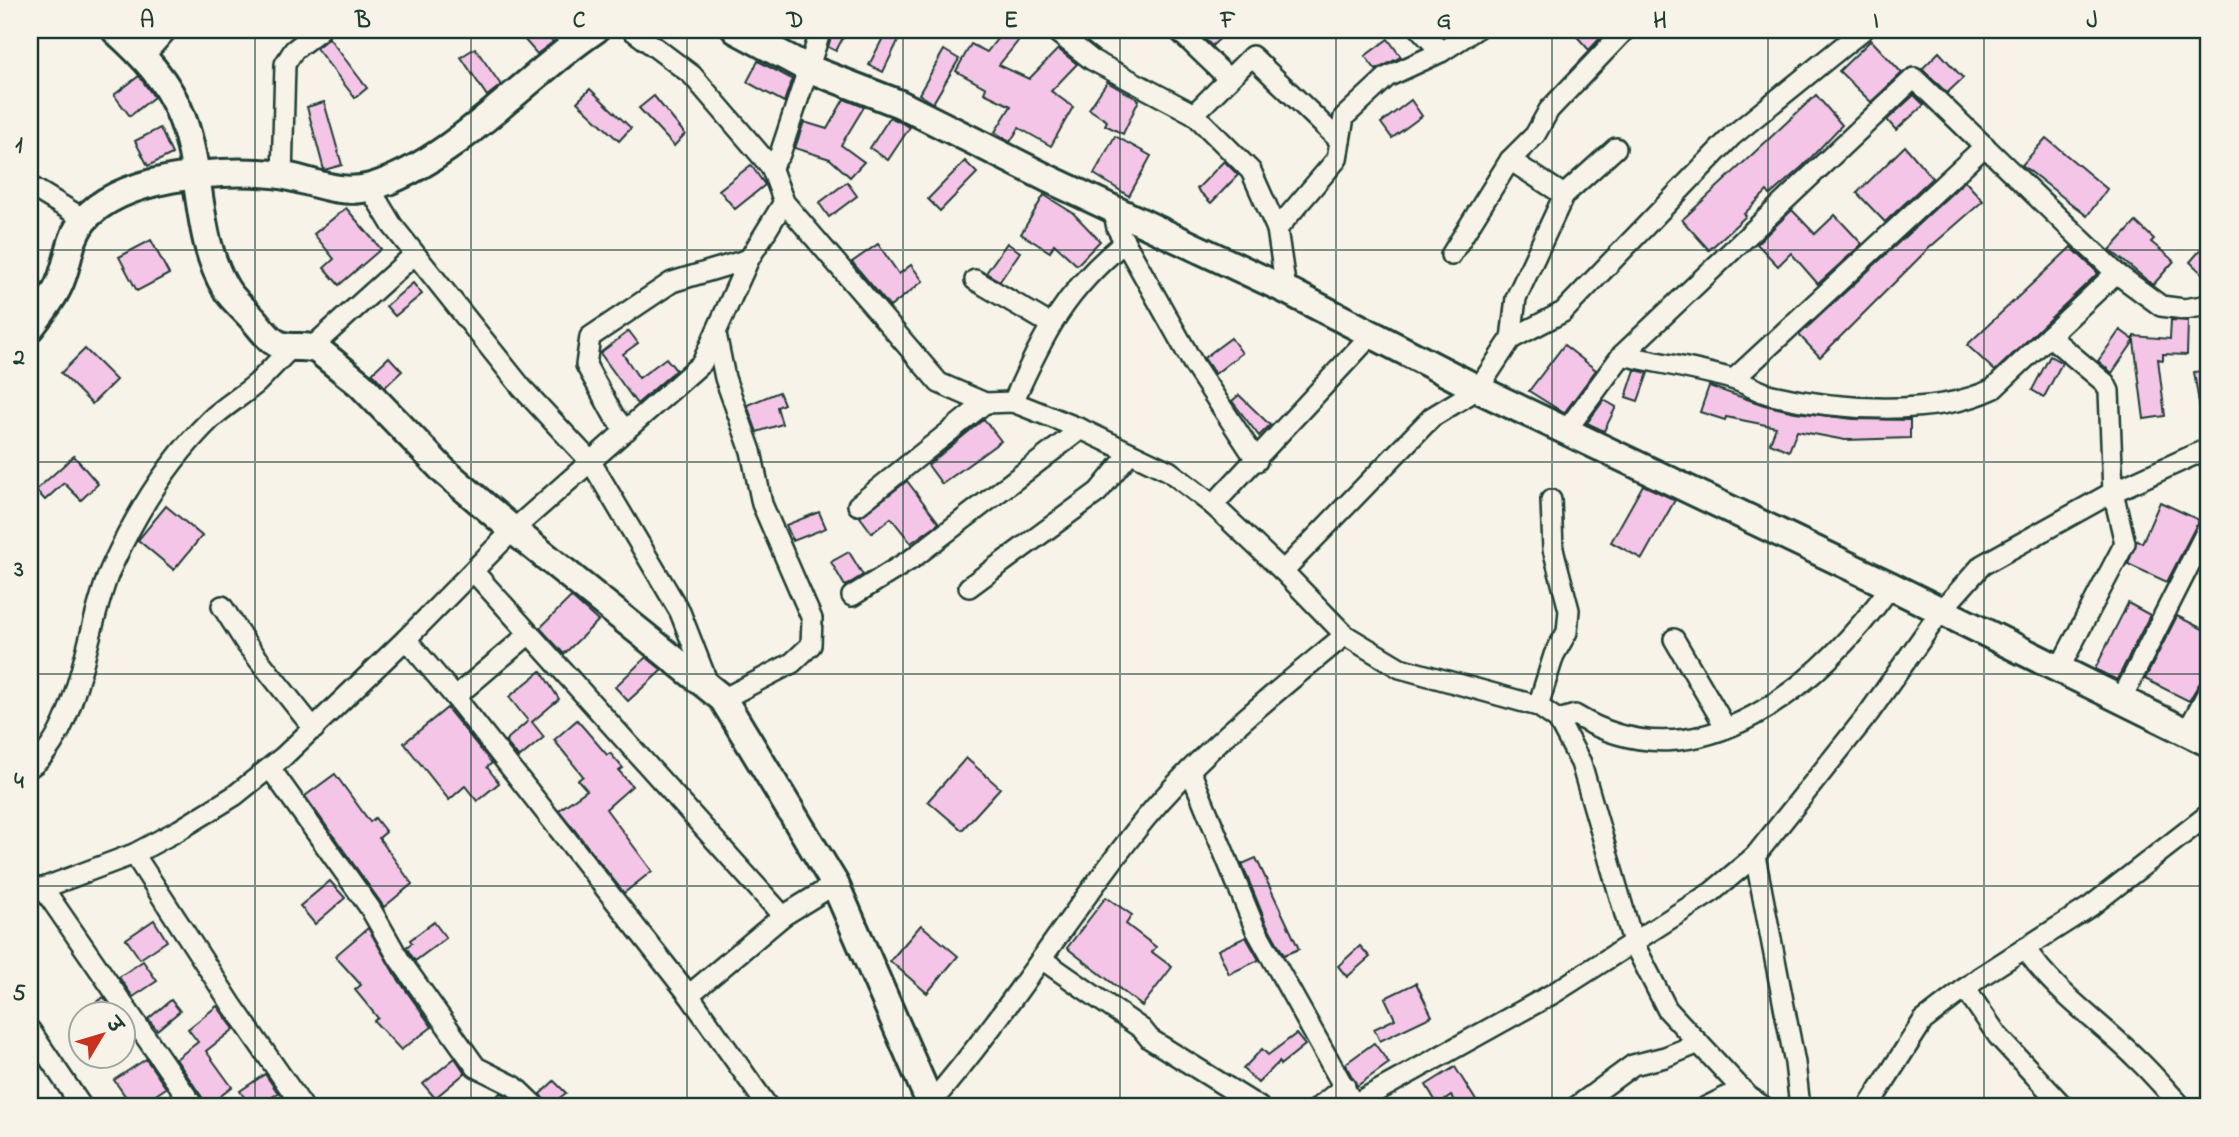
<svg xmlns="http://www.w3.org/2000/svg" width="2239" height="1137" font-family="'Indie Flower','Playpen Sans Deva',sans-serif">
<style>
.building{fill:#f5c5e8;stroke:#1f3d34;stroke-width:2}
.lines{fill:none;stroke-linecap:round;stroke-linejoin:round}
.minor-casing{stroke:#1f3d34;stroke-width:24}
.secondary-casing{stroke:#1f3d34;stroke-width:32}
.minor{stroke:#f7f3e8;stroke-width:19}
.secondary{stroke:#f7f3e8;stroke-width:26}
.grid{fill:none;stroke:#1f3d34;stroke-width:2;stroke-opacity:0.55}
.neatline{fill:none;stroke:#1f3d34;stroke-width:2.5}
.grid-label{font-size:23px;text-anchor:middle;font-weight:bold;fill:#1f3d34}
</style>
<rect width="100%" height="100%" fill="#f7f3e8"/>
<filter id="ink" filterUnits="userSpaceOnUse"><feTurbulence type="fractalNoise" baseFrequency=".0143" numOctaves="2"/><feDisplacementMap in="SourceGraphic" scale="14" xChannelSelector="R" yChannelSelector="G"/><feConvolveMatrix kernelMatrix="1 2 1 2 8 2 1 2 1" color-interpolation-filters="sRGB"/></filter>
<g filter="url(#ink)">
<g class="building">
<path d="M 516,30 L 542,30 L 553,42 L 537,54 Z"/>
<path d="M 833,30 L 847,30 L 836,51 L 828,47 Z"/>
<path d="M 887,30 L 901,35 L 883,72 L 869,65 Z"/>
<path d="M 1004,30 L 1027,30 L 999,65 L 1029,79 L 1058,49 L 1077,64 L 1051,91 L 1073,107 L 1051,146 L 1019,128 L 1010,142 L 995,132 L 1011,106 L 984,93 L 986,88 L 956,71 L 971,44 L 987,52 Z"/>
<path d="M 1195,30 L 1229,30 L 1212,46 Z"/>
<path d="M 1571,30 L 1598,30 L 1603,35 L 1589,50 Z"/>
<path d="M 329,38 L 367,88 L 355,98 L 316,48 Z"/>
<path d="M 1388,39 L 1401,57 L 1376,70 L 1365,56 Z"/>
<path d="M 1871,40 L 1902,73 L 1871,102 L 1839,71 Z"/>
<path d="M 475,48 L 501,85 L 487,96 L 461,57 Z"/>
<path d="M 944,50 L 959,59 L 933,103 L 919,94 Z"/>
<path d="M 1939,52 L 1963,78 L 1947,93 L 1922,69 Z"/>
<path d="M 758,61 L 792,79 L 784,102 L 747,82 Z"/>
<path d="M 139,76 L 154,97 L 130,116 L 114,95 Z"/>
<path d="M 1107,82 L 1139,100 L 1123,134 L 1105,125 L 1107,121 L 1089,109 Z"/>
<path d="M 590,89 L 631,128 L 619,141 L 577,102 Z"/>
<path d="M 1816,95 L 1842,125 L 1803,166 L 1770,195 L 1767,191 L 1744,214 L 1746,216 L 1709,250 L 1682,220 Z"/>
<path d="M 1914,95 L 1924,105 L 1896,130 L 1887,120 Z"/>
<path d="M 654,96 L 685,134 L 674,146 L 639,108 Z"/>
<path d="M 844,99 L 864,107 L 841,145 L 864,162 L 850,177 L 830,159 L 795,148 L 804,122 L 827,129 Z"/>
<path d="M 1411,100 L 1422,116 L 1392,138 L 1381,123 Z"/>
<path d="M 324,102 L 342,165 L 324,170 L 307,107 Z"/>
<path d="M 890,117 L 910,127 L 888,160 L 870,148 Z"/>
<path d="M 160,128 L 172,154 L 148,166 L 135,141 Z"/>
<path d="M 1115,136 L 1151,156 L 1129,196 L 1094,174 Z"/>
<path d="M 2046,138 L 2107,189 L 2087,216 L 2022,165 Z"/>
<path d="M 1905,146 L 1932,178 L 1885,222 L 1857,193 Z"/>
<path d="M 965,161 L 977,173 L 940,211 L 928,199 Z"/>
<path d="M 1224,161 L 1238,175 L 1211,203 L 1197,189 Z"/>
<path d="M 751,165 L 765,185 L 735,209 L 719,190 Z"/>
<path d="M 1965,181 L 1983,201 L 1928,249 L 1820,357 L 1799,335 Z"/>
<path d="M 847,182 L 857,196 L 829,217 L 819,203 Z"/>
<path d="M 1044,195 L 1073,213 L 1100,241 L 1077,265 L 1054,244 L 1050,252 L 1021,234 Z"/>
<path d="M 346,208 L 381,249 L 339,285 L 324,268 L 334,259 L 314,234 Z"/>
<path d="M 1792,210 L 1815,234 L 1835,215 L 1862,244 L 1818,284 L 1791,253 L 1778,266 L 1757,244 Z"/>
<path d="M 2136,222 L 2154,239 L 2151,242 L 2174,261 L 2153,285 L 2110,250 Z"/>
<path d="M 151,240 L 169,274 L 137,291 L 119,257 Z"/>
<path d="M 2209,240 L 2209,280 L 2190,262 Z"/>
<path d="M 1007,243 L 1020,252 L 1000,281 L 986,273 Z"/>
<path d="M 878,244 L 899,274 L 911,265 L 923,281 L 890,307 L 852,262 Z"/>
<path d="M 2071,247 L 2098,273 L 1995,371 L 1967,345 Z"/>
<path d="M 413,283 L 422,294 L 395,316 L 386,306 Z"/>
<path d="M 2171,320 L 2188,321 L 2187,355 L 2163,354 L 2163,360 L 2158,359 L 2165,416 L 2144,419 L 2134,341 L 2112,373 L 2098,361 L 2120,330 L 2134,340 L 2134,336 L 2170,339 Z"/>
<path d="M 629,331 L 638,343 L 623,354 L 639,378 L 666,358 L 676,370 L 637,404 L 600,353 Z"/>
<path d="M 1231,338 L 1242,353 L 1215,374 L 1204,358 Z"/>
<path d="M 1564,345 L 1596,370 L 1564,413 L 1529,391 Z"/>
<path d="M 85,349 L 116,380 L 92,404 L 61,373 Z"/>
<path d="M 2050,356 L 2062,363 L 2044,397 L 2032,390 Z"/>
<path d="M 389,357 L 402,371 L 385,387 L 372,373 Z"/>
<path d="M 1635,370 L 1648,373 L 1638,401 L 1626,397 Z"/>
<path d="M 2209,370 L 2209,420 L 2202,421 L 2194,372 Z"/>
<path d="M 1709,386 L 1764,405 L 1795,412 L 1853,419 L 1910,420 L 1910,438 L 1845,440 L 1797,431 L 1789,451 L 1770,443 L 1776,427 L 1726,417 L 1725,420 L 1700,412 Z"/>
<path d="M 779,392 L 784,404 L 777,407 L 782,424 L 757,432 L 747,405 Z"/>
<path d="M 1239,395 L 1270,425 L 1259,436 L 1232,401 Z"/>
<path d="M 1604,400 L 1616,407 L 1604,431 L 1587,423 Z"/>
<path d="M 984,419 L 1001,441 L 942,484 L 928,465 Z"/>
<path d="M 74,456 L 98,484 L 81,500 L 64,483 L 45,500 L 36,490 Z"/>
<path d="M 907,481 L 939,523 L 911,543 L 891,518 L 872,533 L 860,517 Z"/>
<path d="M 1643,485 L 1675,500 L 1642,559 L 1611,542 Z"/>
<path d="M 2160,502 L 2199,520 L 2167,582 L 2128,564 L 2137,540 L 2142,543 Z"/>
<path d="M 166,506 L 202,536 L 174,570 L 138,540 Z"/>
<path d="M 819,512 L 826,528 L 793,541 L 786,525 Z"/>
<path d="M 849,552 L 863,575 L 845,586 L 831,562 Z"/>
<path d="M 571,597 L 598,621 L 564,654 L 540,628 Z"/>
<path d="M 2128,603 L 2150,615 L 2117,680 L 2095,669 Z"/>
<path d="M 2177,616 L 2209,632 L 2209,678 L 2199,684 L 2189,701 L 2145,679 Z"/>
<path d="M 646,657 L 662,670 L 628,701 L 615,687 Z"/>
<path d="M 541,671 L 559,699 L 532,722 L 544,737 L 519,758 L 505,741 L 528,721 L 509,697 Z"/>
<path d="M 447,708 L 492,763 L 487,767 L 499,783 L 477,801 L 465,786 L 449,800 L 404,743 Z"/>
<path d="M 577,720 L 607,755 L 610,753 L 623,768 L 619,771 L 632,786 L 606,809 L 652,871 L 624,893 L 559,810 L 587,790 L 578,780 L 583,776 L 554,740 Z"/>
<path d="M 966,758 L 1000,788 L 962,830 L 928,801 Z"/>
<path d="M 335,774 L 370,822 L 375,818 L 386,832 L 379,838 L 412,884 L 384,907 L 305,796 Z"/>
<path d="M 1256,858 L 1299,949 L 1284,955 L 1266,923 L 1242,864 Z"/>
<path d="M 330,881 L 345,898 L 315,924 L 300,906 Z"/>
<path d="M 1106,897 L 1132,915 L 1126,924 L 1156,947 L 1152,952 L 1172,967 L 1142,1006 L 1067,948 Z"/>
<path d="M 154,920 L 167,941 L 140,959 L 126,939 Z"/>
<path d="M 434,922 L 446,938 L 415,961 L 406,947 L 412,943 L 410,940 Z"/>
<path d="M 921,925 L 958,956 L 927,993 L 890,961 Z"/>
<path d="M 368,928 L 395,975 L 432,1027 L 401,1050 L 374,1021 L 378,1018 L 355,990 L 361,985 L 335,956 Z"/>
<path d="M 1246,937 L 1259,960 L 1229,974 L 1218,950 Z"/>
<path d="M 1360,946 L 1370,957 L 1347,977 L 1338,966 Z"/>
<path d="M 143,961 L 157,981 L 133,997 L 119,977 Z"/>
<path d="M 1416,983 L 1432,1016 L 1380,1041 L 1374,1029 L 1395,1019 L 1385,998 Z"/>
<path d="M 104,997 L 113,1011 L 107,1014 L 78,1014 Z"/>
<path d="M 171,1000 L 180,1011 L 157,1030 L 148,1019 Z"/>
<path d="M 217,1006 L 234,1029 L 206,1051 L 232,1087 L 208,1106 L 176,1059 L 198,1042 L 188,1029 Z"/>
<path d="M 1296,1034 L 1305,1045 L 1280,1065 L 1279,1062 L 1258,1083 L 1243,1069 L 1262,1049 L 1268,1055 Z"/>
<path d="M 1374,1043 L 1389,1063 L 1357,1086 L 1345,1064 Z"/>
<path d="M 455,1058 L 465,1073 L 435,1098 L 423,1084 Z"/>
<path d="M 146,1059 L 166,1088 L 138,1107 L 133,1107 L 114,1080 Z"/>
<path d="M 1455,1067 L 1480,1107 L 1458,1107 L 1451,1096 L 1438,1105 L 1426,1085 Z"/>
<path d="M 265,1074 L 278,1093 L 258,1107 L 251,1107 L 240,1091 Z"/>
<path d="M 554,1081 L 566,1093 L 548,1107 L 540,1094 Z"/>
<path d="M 500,1093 L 507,1096 L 519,1107 L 486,1107 Z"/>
</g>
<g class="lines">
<defs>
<g id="minor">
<path d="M 560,30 L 575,43"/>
<path d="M 632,30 L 692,75 L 771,167 L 784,202 L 939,383 L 985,403 L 1013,402 L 1081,429 L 1169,471 L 1213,505 L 1283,571 L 1345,635 L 1400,668 L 1538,706 L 1558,720 L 1581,763 L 1633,942 L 1667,1009 L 1748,1096 L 1764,1107"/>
<path d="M 1054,30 L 1092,60 L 1194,114 L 1251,171 L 1277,229"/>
<path d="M 1178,30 L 1229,79 L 1194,114"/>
<path d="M 1421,30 L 1441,52"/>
<path d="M 144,56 L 167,30"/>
<path d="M 1229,79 L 1252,56 L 1340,141"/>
<path d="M 771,167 L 780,154 L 821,30"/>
<path d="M 282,177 L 285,64 L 294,50 L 320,30"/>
<path d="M 30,186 L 84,219"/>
<path d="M 369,187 L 392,225 L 522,388 L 591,462 L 680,612 L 709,686"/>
<path d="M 1564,195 L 1616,148"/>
<path d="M 1113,209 L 1117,228 L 1194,365 L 1257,461"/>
<path d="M 1451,255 L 1510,160"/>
<path d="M 975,280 L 1050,324"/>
<path d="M 1286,290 L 1277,229 L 1337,159 L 1344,117 L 1387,77 L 1441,52 L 1475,30"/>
<path d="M 716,334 L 725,378 L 751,451 L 762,504 L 812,619 L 811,645 L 792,663 L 723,699"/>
<path d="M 2049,336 L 2105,383 L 2109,391 L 2113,492 L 2125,543 L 2059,669"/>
<path d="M 1511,339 L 1563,312 L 1732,136 L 1863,30"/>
<path d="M 312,347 L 415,254"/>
<path d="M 1622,355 C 1659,363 1697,369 1732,379 C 1746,383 1758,392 1772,395 C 1835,410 1934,417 1993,389 L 2116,273"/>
<path d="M 1734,379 L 1985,146"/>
<path d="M 1013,402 C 1044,333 1065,291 1125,242"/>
<path d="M 626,431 L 614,416 L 586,365 L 590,337 L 672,282 L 749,259"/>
<path d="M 1565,432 L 1622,355 L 1914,78 L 2116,273 L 2161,306 L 2184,309 L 2209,305"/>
<path d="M 858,505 L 985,403"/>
<path d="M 1213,505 L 1371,335"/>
<path d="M 473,571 L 783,916"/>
<path d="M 1283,571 L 1432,417 L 1478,389 L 1511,339 L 1516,298 L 1564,195 L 1510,160 L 1535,135 L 1549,110 L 1625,30"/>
<path d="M 969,587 L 1098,492 L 1130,453"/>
<path d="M 852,596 L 913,558 L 1081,429"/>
<path d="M 222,606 L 247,645 L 314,729"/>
<path d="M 406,639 L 455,697 L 689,995"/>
<path d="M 1674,639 L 1726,728"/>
<path d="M 455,697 L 529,634"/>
<path d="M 2121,700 L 2209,526"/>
<path d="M 1538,706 L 1554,655 L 1567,632 L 1569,610 L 1553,549 L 1551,500"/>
<path d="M 1558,720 L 1575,715 C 1700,791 1820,684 1891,586"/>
<path d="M 2187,732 L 2209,690"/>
<path d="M 30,767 C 79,736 87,621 111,568 C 135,515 169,460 211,419 C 225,406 242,396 257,383 C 268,372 279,360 290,349"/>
<path d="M 270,768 L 370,908 L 399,959 L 476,1067 L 514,1086 L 536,1107"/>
<path d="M 1190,770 L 1255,928 L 1355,1107"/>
<path d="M 134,854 L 232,1005 L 303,1107"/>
<path d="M 1755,856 L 1795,1063 L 1800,1107"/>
<path d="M 30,888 L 43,888 L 134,854 L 179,830 L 234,796 L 283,757 L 406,639 L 513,530 L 702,363 L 749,259 L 784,202"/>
<path d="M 43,888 L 194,1107"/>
<path d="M 2025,948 C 2054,992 2100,1022 2137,1059 C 2153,1074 2167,1091 2182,1107"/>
<path d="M 1043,960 L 1142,1029 L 1150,1039 L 1259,1107"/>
<path d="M 1965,988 L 1998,1036 L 2064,1107"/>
<path d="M 30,1030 L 82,1107"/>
<path d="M 930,1104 C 1008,1014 1070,912 1145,819 C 1203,749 1275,693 1345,635"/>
<path d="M 1354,1104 L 1554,993 L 1712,892 L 1755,856 L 1869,713 L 1941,611 L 1982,565 L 2113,492 L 2209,448"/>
<path d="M 768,1107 L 689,995 L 783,916 L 835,884"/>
<path d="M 1319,1107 L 1345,1086"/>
<path d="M 1576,1107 L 1633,1065 L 1665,1057 L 1699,1043"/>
<path d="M 1706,1107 L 1742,1089"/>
<path d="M 1868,1107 L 1923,1021 L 1980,977 L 2091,906 L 2209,814"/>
</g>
<g id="secondary">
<path d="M 115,30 C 144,56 168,81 182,118 C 203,172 195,238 226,289 C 232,299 243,308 251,317 C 258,324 265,335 273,341 C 287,352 304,343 318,350 L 360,384 L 444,471 L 513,530 L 723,699 L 835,884 L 932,1107"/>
<path d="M 736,30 L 807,68 L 900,104 L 1047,178 L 1286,290 L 1478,389 L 1891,586 L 2209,743"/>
<path d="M 30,328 C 39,316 50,303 57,289 C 69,267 67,242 83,221 C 120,176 219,169 273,174 C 306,177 336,197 371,187 C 454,162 523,78 595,30"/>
</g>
</defs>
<use href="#minor" class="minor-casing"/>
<use href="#secondary" class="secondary-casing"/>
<use href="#minor" class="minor"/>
<use href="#secondary" class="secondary"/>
</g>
</g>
<path class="grid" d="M 255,30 L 255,1107M 471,30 L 471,1107M 687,30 L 687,1107M 903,30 L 903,1107M 1120,30 L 1120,1107M 1336,30 L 1336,1107M 1552,30 L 1552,1107M 1768,30 L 1768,1107M 1984,30 L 1984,1107M 30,250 L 2209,250M 30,462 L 2209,462M 30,674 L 2209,674M 30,886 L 2209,886"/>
<rect width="2239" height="1137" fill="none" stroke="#f7f3e8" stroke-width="77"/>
<g transform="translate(102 1035) rotate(52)"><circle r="33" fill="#f7f3e8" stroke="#a1aaa0" stroke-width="2"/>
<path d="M0-5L12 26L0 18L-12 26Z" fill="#c8321e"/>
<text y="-10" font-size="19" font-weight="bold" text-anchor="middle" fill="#1f3d34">उ</text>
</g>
<rect x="38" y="38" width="2162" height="1060" class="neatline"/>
<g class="grid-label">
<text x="147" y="27">A</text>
<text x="363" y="27">B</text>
<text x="579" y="27">C</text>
<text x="795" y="27">D</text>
<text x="1011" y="27">E</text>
<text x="1228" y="27">F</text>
<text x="1444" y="27">G</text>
<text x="1660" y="27">H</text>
<text x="1876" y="27">I</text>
<text x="2092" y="27">J</text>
<text x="19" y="152">1</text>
<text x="19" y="364">2</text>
<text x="19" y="576">3</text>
<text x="19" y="788">4</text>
<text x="19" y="1000">5</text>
</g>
</svg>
